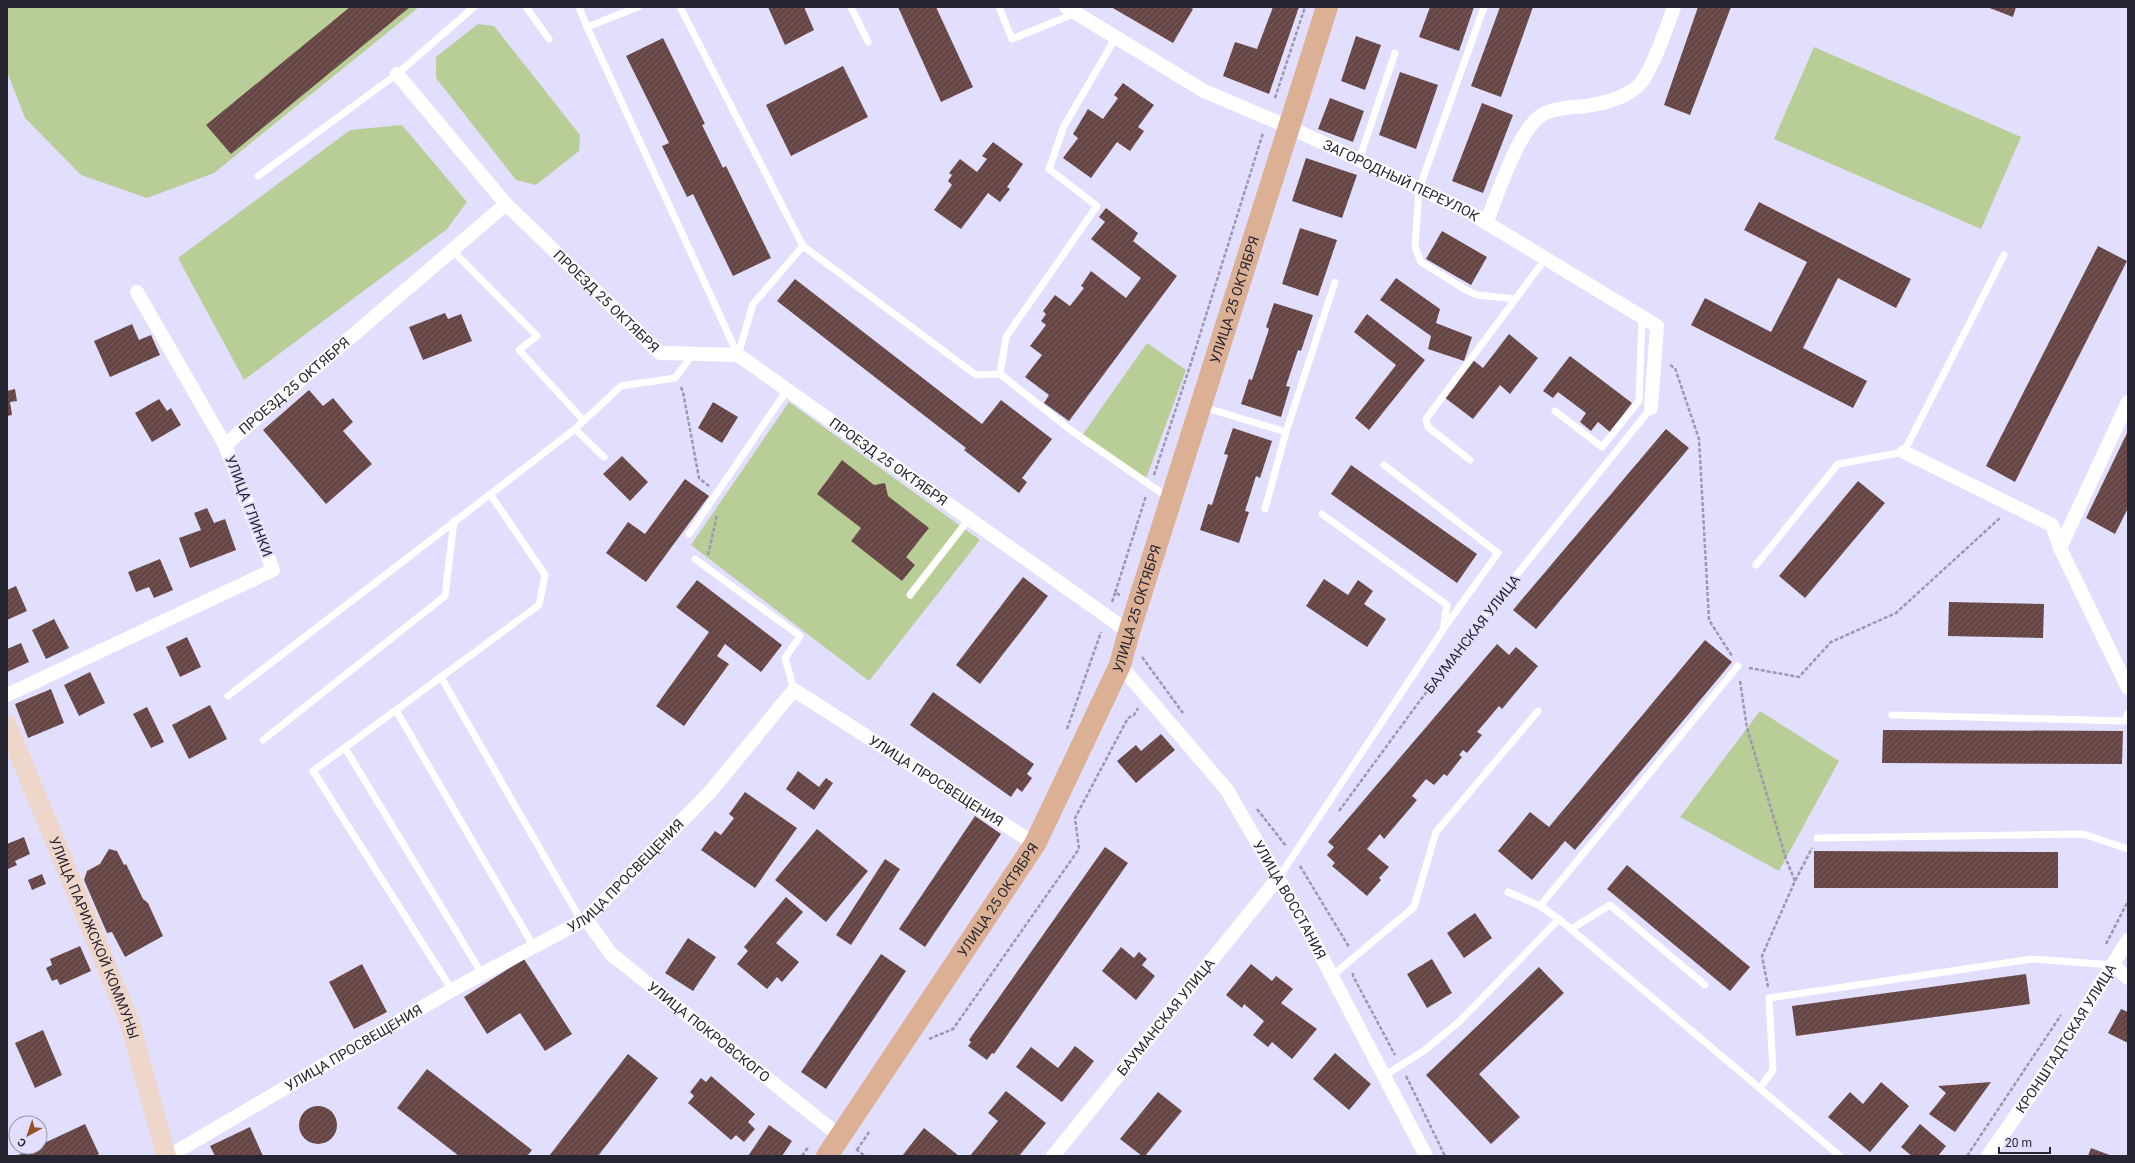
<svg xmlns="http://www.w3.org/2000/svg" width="2135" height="1163" font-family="Roboto,sans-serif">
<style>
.park{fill:#b9ce96}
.building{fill:url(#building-hatch)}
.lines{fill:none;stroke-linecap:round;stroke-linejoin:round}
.path{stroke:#9b98b0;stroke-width:2.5;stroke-dasharray:4 2;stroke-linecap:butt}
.lane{stroke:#fff;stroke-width:7}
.street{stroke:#fff;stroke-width:14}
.secondary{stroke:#eed7ca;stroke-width:20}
.primary{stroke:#dcb095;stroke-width:22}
.labels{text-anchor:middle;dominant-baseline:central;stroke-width:4;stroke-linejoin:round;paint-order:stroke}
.street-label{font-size:14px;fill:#272531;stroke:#e2defe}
</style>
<defs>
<pattern id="building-hatch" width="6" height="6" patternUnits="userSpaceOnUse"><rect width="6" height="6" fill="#664644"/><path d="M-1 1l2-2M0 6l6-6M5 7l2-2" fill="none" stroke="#785e5d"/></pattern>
</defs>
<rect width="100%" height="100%" fill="#e2defe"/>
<g class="park">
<path d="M 7,7 L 419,7 L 214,173 L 147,198 L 81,175 L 25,118 L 7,72 Z"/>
<path d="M 478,24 L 494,26 L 580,135 L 579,151 L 536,185 L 516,180 L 436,78 L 436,57 Z"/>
<path d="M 1814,47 L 2021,137 L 1981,229 L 1774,139 Z"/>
<path d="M 402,125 L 467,202 L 447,229 L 244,380 L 178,258 L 350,130 Z"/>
<path d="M 1147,343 L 1186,370 L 1144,484 L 1081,437 Z"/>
<path d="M 789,402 L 980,540 L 869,681 L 691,545 Z"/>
<path d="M 1760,711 L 1839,761 L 1779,871 L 1680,817 Z"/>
</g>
<g class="building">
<path d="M 350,7 L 410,7 L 231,154 L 206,125 Z"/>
<path d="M 768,7 L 804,7 L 814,30 L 785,45 Z"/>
<path d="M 898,7 L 936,7 L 973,87 L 941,102 Z"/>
<path d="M 1111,7 L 1189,7 L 1193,9 L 1173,43 Z"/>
<path d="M 1273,7 L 1299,7 L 1269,94 L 1223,76 L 1235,42 L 1257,49 Z"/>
<path d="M 1430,7 L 1474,7 L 1459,51 L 1419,37 Z"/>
<path d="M 1500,7 L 1533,7 L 1501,97 L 1471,86 Z"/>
<path d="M 1698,7 L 1731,7 L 1690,115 L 1664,105 Z"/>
<path d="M 1987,7 L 2016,7 L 2013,17 Z"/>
<path d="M 1356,36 L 1381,45 L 1365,90 L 1341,81 Z"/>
<path d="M 663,38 L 705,124 L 702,125 L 723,168 L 726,166 L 771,258 L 733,276 L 693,194 L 687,197 L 662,146 L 669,143 L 626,56 Z"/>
<path d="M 843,66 L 868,117 L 791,156 L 766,105 Z"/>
<path d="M 1400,72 L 1438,85 L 1416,149 L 1379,135 Z"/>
<path d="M 1123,83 L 1154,105 L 1138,127 L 1144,131 L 1130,151 L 1117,142 L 1091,178 L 1063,158 L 1078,138 L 1073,134 L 1088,109 L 1103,119 L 1118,98 L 1114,95 Z"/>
<path d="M 1330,98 L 1364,111 L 1353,142 L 1318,129 Z"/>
<path d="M 1482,103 L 1513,115 L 1483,193 L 1452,181 Z"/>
<path d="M 993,142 L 1023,164 L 1007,187 L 1010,189 L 1000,202 L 988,193 L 961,229 L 934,210 L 952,185 L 948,181 L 952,175 L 949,173 L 960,159 L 977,172 L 987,159 L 982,156 Z"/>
<path d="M 1306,158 L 1357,175 L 1342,218 L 1292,201 Z"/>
<path d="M 1759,202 L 1911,279 L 1896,308 L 1838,278 L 1803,348 L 1867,381 L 1853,408 L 1691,325 L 1705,298 L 1771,332 L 1807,262 L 1744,230 Z"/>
<path d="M 1106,208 L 1138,233 L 1133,241 L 1177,276 L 1069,421 L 1044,403 L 1049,395 L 1025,377 L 1042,355 L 1030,346 L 1046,325 L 1041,321 L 1046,314 L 1043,311 L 1055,295 L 1070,306 L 1084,288 L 1081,286 L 1091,271 L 1126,298 L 1141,278 L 1091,239 L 1105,222 L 1099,217 Z"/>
<path d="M 1300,228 L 1337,240 L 1318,296 L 1282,284 Z"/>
<path d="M 1442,231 L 1487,257 L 1471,285 L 1426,259 Z"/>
<path d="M 2098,246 L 2127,261 L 2015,482 L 1986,466 Z"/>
<path d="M 1396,278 L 1440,309 L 1436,323 L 1472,337 L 1464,361 L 1428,349 L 1431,336 L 1380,300 Z"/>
<path d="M 795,279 L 982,424 L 1001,400 L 1052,439 L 1022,478 L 1027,482 L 1019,493 L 964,450 L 966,448 L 777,301 Z"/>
<path d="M 1274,303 L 1313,315 L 1301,351 L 1298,350 L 1286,386 L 1290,387 L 1281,417 L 1241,404 L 1249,379 L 1252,380 L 1269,329 L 1266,327 Z"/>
<path d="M 445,313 L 448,319 L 461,314 L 472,341 L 423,360 L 409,327 Z"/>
<path d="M 1367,314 L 1425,360 L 1369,430 L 1355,418 L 1396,365 L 1354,332 Z"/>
<path d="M 132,324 L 139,340 L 151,335 L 160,355 L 110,377 L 94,341 Z"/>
<path d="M 1509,334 L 1538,358 L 1510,394 L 1500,385 L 1473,419 L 1444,397 L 1473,360 L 1483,368 Z"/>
<path d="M 1570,356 L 1632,403 L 1610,432 L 1598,422 L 1591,431 L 1580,422 L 1586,413 L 1558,392 L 1553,398 L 1543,391 Z"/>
<path d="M 15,389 L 17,401 L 10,402 L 12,415 L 7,416 L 7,391 Z"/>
<path d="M 309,390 L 323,406 L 333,398 L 353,422 L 343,431 L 372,464 L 326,504 L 263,430 Z"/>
<path d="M 159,399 L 167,411 L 171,408 L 181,425 L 152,442 L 135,413 Z"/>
<path d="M 713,402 L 738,417 L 722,443 L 698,428 Z"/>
<path d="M 1233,428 L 1272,441 L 1260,478 L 1256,476 L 1245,511 L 1249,512 L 1239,543 L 1200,530 L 1208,504 L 1212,505 L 1228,455 L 1224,454 Z"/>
<path d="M 1666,429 L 1689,448 L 1536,629 L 1513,610 Z"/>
<path d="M 2128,431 L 2128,508 L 2115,534 L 2086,518 Z"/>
<path d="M 622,456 L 648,482 L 630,501 L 603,474 Z"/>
<path d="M 842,460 L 874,485 L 885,483 L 888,496 L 929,528 L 906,557 L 915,565 L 902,581 L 851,541 L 861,528 L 817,494 Z"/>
<path d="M 1351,465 L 1477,554 L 1457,583 L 1331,494 Z"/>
<path d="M 685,479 L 709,496 L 646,582 L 606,553 L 628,522 L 645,534 Z"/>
<path d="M 1858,481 L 1885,503 L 1805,598 L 1779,576 Z"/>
<path d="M 207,508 L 214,523 L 225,519 L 236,550 L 190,568 L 179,538 L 201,530 L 194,513 Z"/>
<path d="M 160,559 L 173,590 L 154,598 L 149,587 L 136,592 L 128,572 Z"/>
<path d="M 1023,577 L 1048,596 L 980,684 L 956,665 Z"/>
<path d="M 1324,579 L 1348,595 L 1358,580 L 1373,591 L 1364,604 L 1386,619 L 1367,647 L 1306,606 Z"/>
<path d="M 697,580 L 782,645 L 761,672 L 725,644 L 717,656 L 729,664 L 684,726 L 656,706 L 709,632 L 676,607 Z"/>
<path d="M 16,586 L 27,611 L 7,620 L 7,590 Z"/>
<path d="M 1949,602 L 2044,604 L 2043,638 L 1948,636 Z"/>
<path d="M 54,619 L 69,648 L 46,659 L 32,630 Z"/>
<path d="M 187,637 L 201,667 L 180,677 L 166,647 Z"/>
<path d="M 1705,640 L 1732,662 L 1575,850 L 1565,841 L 1532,880 L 1498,851 L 1530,812 L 1549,827 Z"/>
<path d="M 21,643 L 29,662 L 7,672 L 7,649 Z"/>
<path d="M 1497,644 L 1509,655 L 1516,647 L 1538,666 L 1502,709 L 1499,706 L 1477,732 L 1482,735 L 1467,753 L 1463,750 L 1459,755 L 1462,757 L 1447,776 L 1444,774 L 1434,785 L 1426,779 L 1412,796 L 1417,800 L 1384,839 L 1380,834 L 1367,849 L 1389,867 L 1379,878 L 1381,880 L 1367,896 L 1332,866 L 1335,863 L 1327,855 L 1334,847 L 1328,842 Z"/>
<path d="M 90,672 L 105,703 L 79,716 L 64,685 Z"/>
<path d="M 51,689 L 64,723 L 28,738 L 15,704 Z"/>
<path d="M 933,692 L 1034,764 L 1027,774 L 1032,778 L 1022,792 L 1017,788 L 1011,797 L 910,725 Z"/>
<path d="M 210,705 L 227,739 L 189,759 L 172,725 Z"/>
<path d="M 147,707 L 164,742 L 151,748 L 133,714 Z"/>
<path d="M 1883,730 L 2123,731 L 2122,764 L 1882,763 Z"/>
<path d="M 1161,734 L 1175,750 L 1136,783 L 1117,761 L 1136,745 L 1141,751 Z"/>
<path d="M 798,771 L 819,787 L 826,778 L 833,783 L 814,810 L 786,789 Z"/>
<path d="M 745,792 L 797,828 L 755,888 L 701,850 L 715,831 L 721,835 L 734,818 L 729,814 Z"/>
<path d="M 975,816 L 1001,834 L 925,947 L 899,929 Z"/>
<path d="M 817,829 L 868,871 L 826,922 L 775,880 Z"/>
<path d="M 24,837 L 30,854 L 15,861 L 17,865 L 8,869 L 7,844 Z"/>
<path d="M 1105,847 L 1128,863 L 994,1054 L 992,1053 L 987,1060 L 968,1046 L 971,1042 L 969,1040 Z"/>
<path d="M 109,849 L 117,851 L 124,865 L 126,864 L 143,899 L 148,903 L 163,936 L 125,957 L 112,932 L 107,933 L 84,880 L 87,871 L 100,864 Z"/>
<path d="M 1814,851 L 2058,852 L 2058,888 L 1814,888 Z"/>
<path d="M 885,859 L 900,869 L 851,945 L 836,935 Z"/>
<path d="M 1627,865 L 1750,967 L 1730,991 L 1607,889 Z"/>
<path d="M 42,874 L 46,884 L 32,890 L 28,880 Z"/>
<path d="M 786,897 L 803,912 L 776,943 L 799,962 L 782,982 L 777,977 L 767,989 L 737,964 L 748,951 L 744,947 Z"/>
<path d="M 1475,913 L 1492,938 L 1464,958 L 1447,933 Z"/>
<path d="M 688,938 L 716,957 L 693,991 L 665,973 Z"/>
<path d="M 80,946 L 91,971 L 60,985 L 57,979 L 52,981 L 46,968 L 52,965 L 50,959 Z"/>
<path d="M 1121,947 L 1134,958 L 1139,952 L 1147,959 L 1142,965 L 1155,976 L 1136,1000 L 1102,971 Z"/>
<path d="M 881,954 L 906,971 L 826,1089 L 801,1072 Z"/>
<path d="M 524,959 L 572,1034 L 545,1051 L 520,1013 L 487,1034 L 464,997 Z"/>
<path d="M 1432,959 L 1452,993 L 1427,1008 L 1407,974 Z"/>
<path d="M 362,964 L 387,1012 L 354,1029 L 329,982 Z"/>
<path d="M 1251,964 L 1272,981 L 1276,976 L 1293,989 L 1281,1003 L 1317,1029 L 1292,1059 L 1272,1042 L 1268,1047 L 1253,1035 L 1264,1021 L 1244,1004 L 1242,1008 L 1226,995 Z"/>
<path d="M 1539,967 L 1564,993 L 1479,1074 L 1520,1117 L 1491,1144 L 1426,1075 Z"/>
<path d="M 2026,974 L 2030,1004 L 1796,1036 L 1792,1006 Z"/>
<path d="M 2121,1009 L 2128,1012 L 2128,1043 L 2108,1033 Z"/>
<path d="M 43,1030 L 62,1075 L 35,1088 L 15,1043 Z"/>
<path d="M 1075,1046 L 1094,1061 L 1062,1102 L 1016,1067 L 1031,1047 L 1058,1068 Z"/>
<path d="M 1335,1053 L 1371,1084 L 1349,1110 L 1313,1079 Z"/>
<path d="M 628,1054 L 658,1078 L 598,1156 L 549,1156 Z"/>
<path d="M 427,1069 L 532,1150 L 527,1156 L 459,1156 L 397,1108 Z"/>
<path d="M 711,1076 L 755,1114 L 748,1122 L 755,1129 L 744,1142 L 736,1135 L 731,1140 L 688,1103 L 694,1096 L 690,1092 L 701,1078 L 706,1082 Z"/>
<path d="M 1881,1082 L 1909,1106 L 1870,1152 L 1828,1117 L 1850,1092 L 1863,1104 Z"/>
<path d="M 1991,1082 L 1955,1132 L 1929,1114 L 1946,1093 L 1938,1086 Z"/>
<path d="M 1006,1091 L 1046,1123 L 1019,1156 L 970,1156 L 998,1121 L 988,1113 Z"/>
<path d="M 1158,1092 L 1182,1111 L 1145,1156 L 1142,1156 L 1120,1139 Z"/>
<circle cx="318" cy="1125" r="19"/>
<path d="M 85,1124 L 99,1154 L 95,1156 L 16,1156 L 36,1147 L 40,1147 L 40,1145 Z"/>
<path d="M 1920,1124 L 1946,1146 L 1938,1156 L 1912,1156 L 1901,1147 Z"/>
<path d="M 769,1125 L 792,1141 L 782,1156 L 748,1156 Z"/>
<path d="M 250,1127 L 263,1156 L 215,1156 L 210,1146 Z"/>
<path d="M 924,1128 L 959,1156 L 902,1156 Z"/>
<path d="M 2091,1148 L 2112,1156 L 2088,1156 Z"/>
</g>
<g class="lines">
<g class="path">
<path d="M 1275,98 L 1305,7"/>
<path d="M 1670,365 L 1675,368 L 1699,439 L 1709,620 L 1732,656"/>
<path d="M 681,387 L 683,392 L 699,478 L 709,486"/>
<path d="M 1154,475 L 1192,360 L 1263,133"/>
<path d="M 708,555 L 717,515"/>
<path d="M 1120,595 L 1115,593 L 1146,496"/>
<path d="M 1112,602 L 1115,593"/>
<path d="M 1142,657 L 1183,713"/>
<path d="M 1749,668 L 1799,677 L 1831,642 L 1896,613 L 2001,517"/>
<path d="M 1740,681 L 1747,728 L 1786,859 L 1795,881"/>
<path d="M 1067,729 L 1101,632"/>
<path d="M 1257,809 L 1286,846"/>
<path d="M 1339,811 L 1466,638"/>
<path d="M 1300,866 L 1349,947"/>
<path d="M 2106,944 L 2128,901"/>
<path d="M 1353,973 L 1353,976 L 1395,1055"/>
<path d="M 1768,987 L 1762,956 L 1795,881 L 1812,848"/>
<path d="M 929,1039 L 953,1029 L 1079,849 L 1075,818 L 1128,718 L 1134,715 L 1138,708"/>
<path d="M 1406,1076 L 1445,1156"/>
<path d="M 856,1149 L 865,1156"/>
<path d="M 857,1150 L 869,1132"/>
<path d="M 802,1156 L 809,1146"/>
<path d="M 1967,1156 L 2061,1015"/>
</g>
<g class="lane">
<path d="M 526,7 L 549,39"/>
<path d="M 579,7 L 587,27 L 638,7"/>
<path d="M 680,7 L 803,246 L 976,375 L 1000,374 L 1072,431 L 1169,498"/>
<path d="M 851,7 L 868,42"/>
<path d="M 999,7 L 1012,39 L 1076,13"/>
<path d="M 1484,7 L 1419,189 L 1415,247 L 1421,262 L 1466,290 L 1477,295 L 1515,299"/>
<path d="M 587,27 L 738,355"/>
<path d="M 1359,160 L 1395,53"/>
<path d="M 258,176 L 397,74 L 474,7"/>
<path d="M 452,250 L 537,336 L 519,350 L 584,421"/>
<path d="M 738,355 L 753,304 L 803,246"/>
<path d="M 1000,374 L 1006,337 L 1097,206 L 1049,169 L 1064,126 L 1116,37"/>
<path d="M 1203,407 L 1286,432 L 1335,282"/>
<path d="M 1555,411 L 1602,447 L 1639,401 L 1642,317"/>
<path d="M 604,457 L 575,429 L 621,386 L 675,378 L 693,354"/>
<path d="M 1470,460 L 1428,427 L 1426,419 L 1546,258"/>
<path d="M 1384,465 L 1498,553 L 1444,628"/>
<path d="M 1265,509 L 1286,432"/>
<path d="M 689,534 L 787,390"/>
<path d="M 695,559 L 800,636 L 785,658 L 794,690"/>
<path d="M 1756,565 L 1838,464 L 1904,452 L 2004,255"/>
<path d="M 910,595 L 969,519"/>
<path d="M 1473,629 L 1651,408"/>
<path d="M 441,677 L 582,922"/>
<path d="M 228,696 L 575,429"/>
<path d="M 396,710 L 534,947"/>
<path d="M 1892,715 L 2125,721 L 2128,713"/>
<path d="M 263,740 L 445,596 L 454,521"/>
<path d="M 345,748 L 482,974"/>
<path d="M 1817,838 L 2083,834 L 2128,849"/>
<path d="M 1279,877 L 1443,630 L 1447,605 L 1322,514"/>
<path d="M 1508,892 L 1540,906 L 1559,919 L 1840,1156"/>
<path d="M 1540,906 L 1738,666"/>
<path d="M 1571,929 L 1610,905 L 1705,985"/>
<path d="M 1333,975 L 1414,907 L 1436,832 L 1538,711"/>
<path d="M 452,990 L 313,771 L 539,605 L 545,575 L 490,494"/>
<path d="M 1384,1076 L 1425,1050 L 1461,1020 L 1559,919"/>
<path d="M 1760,1088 L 1773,1070 L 1769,998 L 2032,959 L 2113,965"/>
</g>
<g class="street">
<path id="s1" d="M 1066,7 L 1204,91 L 1289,127 L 1467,211 L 1657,326 L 1651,408"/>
<path d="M 397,74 L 506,204"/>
<path d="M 1486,223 C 1497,196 1517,134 1539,117 C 1552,107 1571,108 1586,106 C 1605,103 1622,99 1637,87 C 1650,77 1668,24 1674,7"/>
<path id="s2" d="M 225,445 L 506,204 L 660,353 L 738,355 L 1129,632"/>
<path d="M 1904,452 L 2052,525 L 2060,548 L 2128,688"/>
<path d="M 2060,548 L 2128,402"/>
<path id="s3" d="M 1120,665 L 1227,790 L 1304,923 L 1426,1156"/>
<path d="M 7,695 L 273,570 L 225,445 L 137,292"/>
<path id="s4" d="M 586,919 L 611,954 L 841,1137"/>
<path d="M 2113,965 L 2128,978"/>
<path id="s5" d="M 169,1156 L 452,990 L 586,919 L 710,792 L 794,690 L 1035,844"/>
<path id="s6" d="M 1053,1156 L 1279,877"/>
<path id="s7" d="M 1988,1156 L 2042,1078 L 2128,940"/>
</g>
<path class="secondary" id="s8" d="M 7,725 L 130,1023 L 166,1156"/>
<path class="primary" id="s9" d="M 827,1156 L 1035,844 L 1120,665 L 1129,632 L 1327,7"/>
</g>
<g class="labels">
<g class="street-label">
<text stroke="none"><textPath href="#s1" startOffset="378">ЗАГОРОДНЫЙ ПЕРЕУЛОК</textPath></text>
<text stroke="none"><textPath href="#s9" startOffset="956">УЛИЦА 25 ОКТЯБРЯ</textPath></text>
<text stroke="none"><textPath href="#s2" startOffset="510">ПРОЕЗД 25 ОКТЯБРЯ</textPath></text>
<text stroke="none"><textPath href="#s2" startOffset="91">ПРОЕЗД 25 ОКТЯБРЯ</textPath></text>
<text stroke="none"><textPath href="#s2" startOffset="847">ПРОЕЗД 25 ОКТЯБРЯ</textPath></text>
<text transform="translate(249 506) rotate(69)">УЛИЦА ГЛИНКИ</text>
<text stroke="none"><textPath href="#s9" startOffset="632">УЛИЦА 25 ОКТЯБРЯ</textPath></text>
<text transform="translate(1472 634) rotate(-52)">БАУМАНСКАЯ УЛИЦА</text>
<text stroke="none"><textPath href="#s5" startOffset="958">УЛИЦА ПРОСВЕЩЕНИЯ</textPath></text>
<text stroke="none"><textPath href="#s5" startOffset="538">УЛИЦА ПРОСВЕЩЕНИЯ</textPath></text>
<text stroke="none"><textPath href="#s3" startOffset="291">УЛИЦА ВОССТАНИЯ</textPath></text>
<text stroke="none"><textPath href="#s9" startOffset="308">УЛИЦА 25 ОКТЯБРЯ</textPath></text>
<text stroke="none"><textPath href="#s8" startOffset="230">УЛИЦА ПАРИЖСКОЙ КОММУНЫ</textPath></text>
<text stroke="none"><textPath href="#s6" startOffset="179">БАУМАНСКАЯ УЛИЦА</textPath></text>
<text stroke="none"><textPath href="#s4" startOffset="168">УЛИЦА ПОКРОВСКОГО</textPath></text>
<text stroke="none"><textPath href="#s7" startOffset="141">КРОНШТАДТСКАЯ УЛИЦА</textPath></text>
<text stroke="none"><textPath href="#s5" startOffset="214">УЛИЦА ПРОСВЕЩЕНИЯ</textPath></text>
</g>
</g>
<rect width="2135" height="1163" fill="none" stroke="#272531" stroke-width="16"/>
<g transform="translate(28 1135) rotate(220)"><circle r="19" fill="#e2defe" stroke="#9794ac"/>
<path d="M0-3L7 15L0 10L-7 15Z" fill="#974f2b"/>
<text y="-6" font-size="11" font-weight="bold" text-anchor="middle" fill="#272531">С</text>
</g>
<path d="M1999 1147v6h51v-6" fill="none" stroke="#272531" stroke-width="2"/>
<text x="2005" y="1147" font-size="12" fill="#272531" stroke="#e2defe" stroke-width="3" paint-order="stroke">20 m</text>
</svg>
